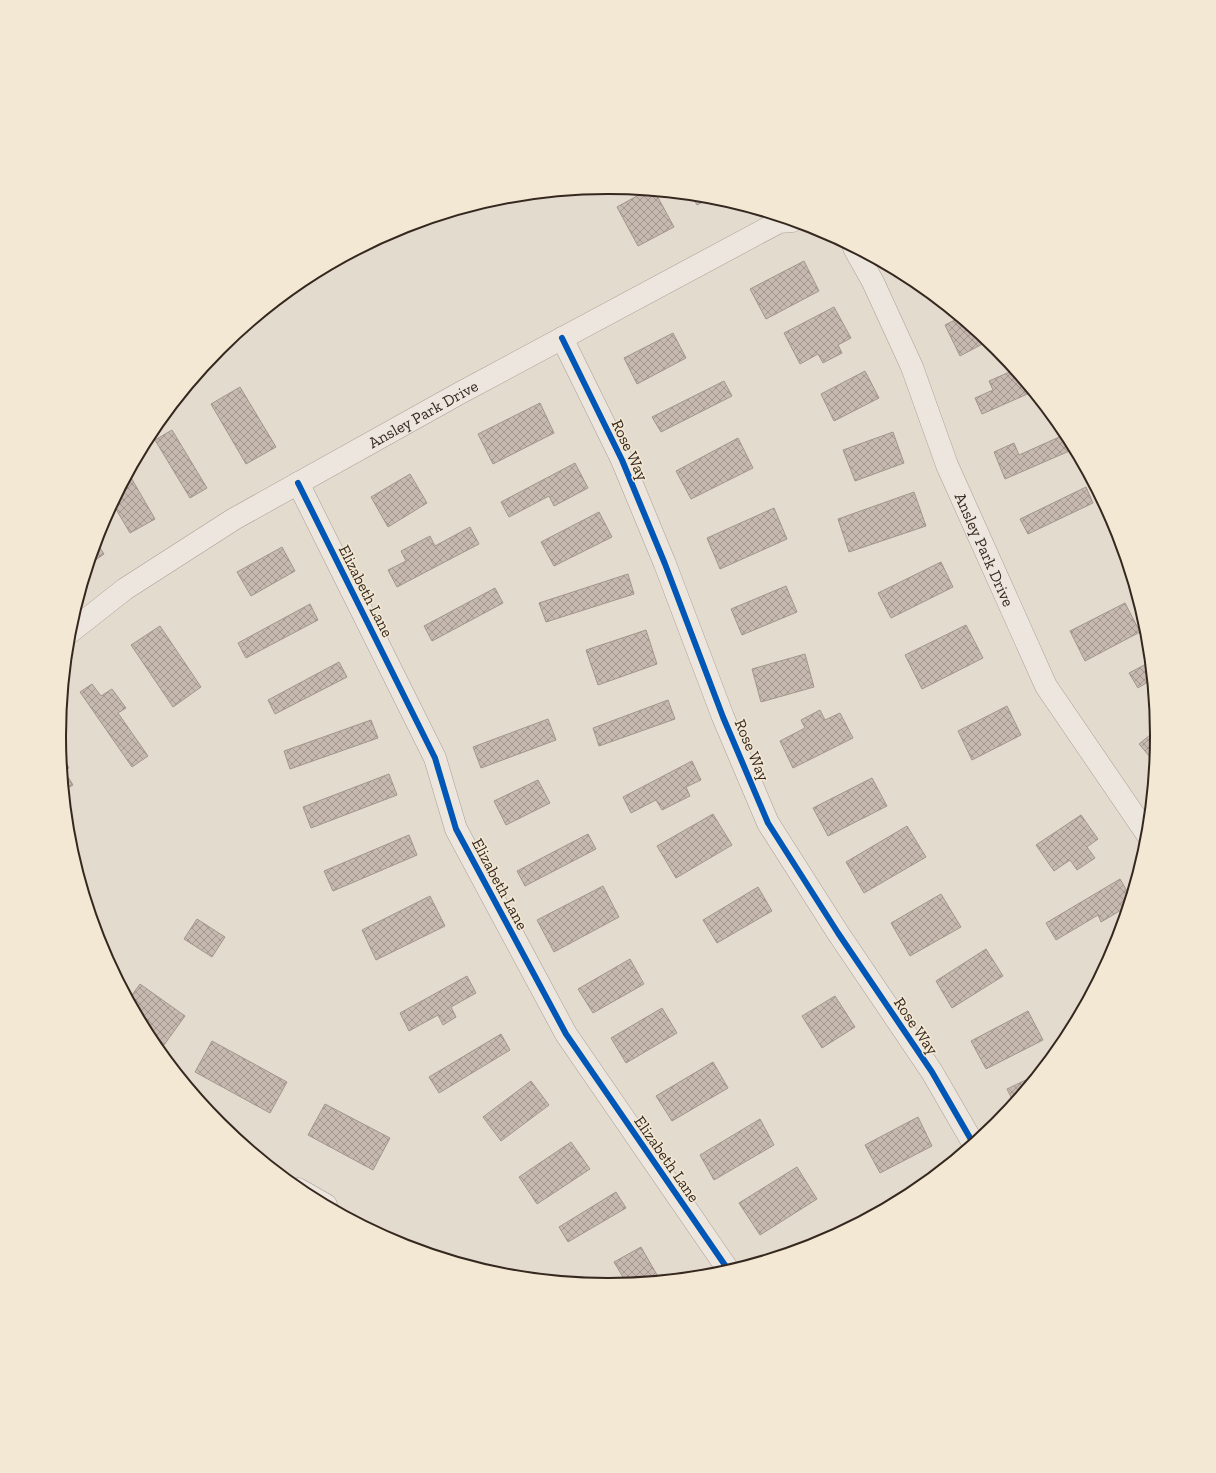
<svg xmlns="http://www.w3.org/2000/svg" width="1216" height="1473" font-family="'Zilla Slab',serif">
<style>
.building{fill:url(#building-cross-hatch);stroke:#a3978d}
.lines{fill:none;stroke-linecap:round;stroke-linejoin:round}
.minor-casing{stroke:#a8a096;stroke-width:23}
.minor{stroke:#ece6de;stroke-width:22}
.cycleway-casing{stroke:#f3e8d4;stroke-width:8}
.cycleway{stroke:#0057b8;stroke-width:6}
.labels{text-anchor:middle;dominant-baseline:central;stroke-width:3;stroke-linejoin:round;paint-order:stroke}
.street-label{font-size:16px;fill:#36281f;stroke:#f3e8d4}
.rim{fill:none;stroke:#36281f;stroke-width:2}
</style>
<defs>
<pattern id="building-cross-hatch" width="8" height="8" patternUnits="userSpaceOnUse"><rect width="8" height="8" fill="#c6b9af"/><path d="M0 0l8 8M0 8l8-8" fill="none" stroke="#a2968e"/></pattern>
</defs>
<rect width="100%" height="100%" fill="#e3dbce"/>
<g class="building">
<path d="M 646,191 L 655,192 L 674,227 L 638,246 L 617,207 Z"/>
<path d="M 692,196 L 710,198 L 697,205 Z"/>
<path d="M 804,261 L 819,291 L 766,319 L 750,289 Z"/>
<path d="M 834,307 L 851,338 L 838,345 L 842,353 L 823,363 L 818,354 L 800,364 L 784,333 Z"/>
<path d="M 959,318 L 988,341 L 960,356 L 945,325 Z"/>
<path d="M 673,333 L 686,358 L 637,384 L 624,358 Z"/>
<path d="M 1014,370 L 1018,380 L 1021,378 L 1032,392 L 982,414 L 975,398 L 993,390 L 989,381 Z"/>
<path d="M 865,371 L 879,398 L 834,421 L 821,394 Z"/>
<path d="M 724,381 L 732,396 L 661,432 L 652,417 Z"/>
<path d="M 240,387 L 276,447 L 246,464 L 211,404 Z"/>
<path d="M 540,403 L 554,433 L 493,464 L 478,434 Z"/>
<path d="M 172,430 L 207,488 L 190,498 L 155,440 Z"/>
<path d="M 893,432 L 904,463 L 855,481 L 843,450 Z"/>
<path d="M 1066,434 L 1074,449 L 1005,479 L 994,452 L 1014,443 L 1019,455 Z"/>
<path d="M 738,438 L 753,468 L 691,499 L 676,471 Z"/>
<path d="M 575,463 L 588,488 L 554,506 L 549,496 L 509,517 L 501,502 Z"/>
<path d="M 129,474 L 155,519 L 130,533 L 113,504 Z"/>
<path d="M 410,474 L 427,503 L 388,527 L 371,497 Z"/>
<path d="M 1086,487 L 1093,503 L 1028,534 L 1020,519 Z"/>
<path d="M 914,492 L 926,526 L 849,552 L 838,519 Z"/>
<path d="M 774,508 L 787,539 L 720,569 L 707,538 Z"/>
<path d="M 599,512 L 612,537 L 554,566 L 541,542 Z"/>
<path d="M 470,527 L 479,544 L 397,587 L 388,570 L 406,561 L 401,551 L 430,536 L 435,546 Z"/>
<path d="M 96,542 L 104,554 L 90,564 L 90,563 Z"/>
<path d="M 282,547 L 295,571 L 251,596 L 237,572 Z"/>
<path d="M 941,562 L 953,587 L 891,618 L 878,593 Z"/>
<path d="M 628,574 L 634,594 L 546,622 L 539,603 Z"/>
<path d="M 786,586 L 797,612 L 742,635 L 731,609 Z"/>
<path d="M 495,588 L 503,603 L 432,641 L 424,626 Z"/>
<path d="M 1125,603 L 1140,632 L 1085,661 L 1070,631 Z"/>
<path d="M 310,604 L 318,620 L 246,658 L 238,643 Z"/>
<path d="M 966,625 L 983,658 L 922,689 L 905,655 Z"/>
<path d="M 160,626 L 201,687 L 173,707 L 131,645 Z"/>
<path d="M 646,630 L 657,664 L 598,685 L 586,650 Z"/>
<path d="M 805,654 L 814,687 L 761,702 L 752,669 Z"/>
<path d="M 339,662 L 347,677 L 275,714 L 268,700 Z"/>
<path d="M 1150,662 L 1151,680 L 1138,688 L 1129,673 Z"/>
<path d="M 92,684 L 101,696 L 112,689 L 126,708 L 118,713 L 148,756 L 132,767 L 80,692 Z"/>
<path d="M 668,700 L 675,719 L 599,746 L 593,728 Z"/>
<path d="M 1007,706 L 1021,735 L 972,760 L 958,731 Z"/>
<path d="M 820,710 L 825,720 L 840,713 L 853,738 L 793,768 L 780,741 L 805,728 L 801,720 Z"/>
<path d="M 548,719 L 556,740 L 481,768 L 473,747 Z"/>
<path d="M 371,720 L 378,738 L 290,769 L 284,751 Z"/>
<path d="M 1156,730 L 1155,753 L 1150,757 L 1139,744 Z"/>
<path d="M 61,753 L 69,768 L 62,772 Z"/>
<path d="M 692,761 L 701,780 L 686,787 L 690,796 L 662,810 L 656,800 L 631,813 L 623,797 Z"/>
<path d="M 65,772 L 73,785 L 64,790 L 63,774 Z"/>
<path d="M 389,774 L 397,795 L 311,828 L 303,807 Z"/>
<path d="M 872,778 L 887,806 L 828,836 L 813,808 Z"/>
<path d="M 538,780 L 550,803 L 506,825 L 494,801 Z"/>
<path d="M 713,814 L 732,845 L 676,878 L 657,846 Z"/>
<path d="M 1081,815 L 1098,839 L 1087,847 L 1095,858 L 1077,870 L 1070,860 L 1054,871 L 1036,845 Z"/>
<path d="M 907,826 L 926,857 L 864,893 L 846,862 Z"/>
<path d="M 588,834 L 596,849 L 525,886 L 517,871 Z"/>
<path d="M 409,835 L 417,855 L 333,891 L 324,871 Z"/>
<path d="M 1120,879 L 1130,896 L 1128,906 L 1101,922 L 1098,915 L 1056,940 L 1046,923 Z"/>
<path d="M 603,886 L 619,917 L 554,952 L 537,920 Z"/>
<path d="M 758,887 L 772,911 L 717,943 L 703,920 Z"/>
<path d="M 941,894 L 961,927 L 910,956 L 891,923 Z"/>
<path d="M 430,896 L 445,926 L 376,960 L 362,930 Z"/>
<path d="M 197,919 L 225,937 L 212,957 L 184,939 Z"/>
<path d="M 986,949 L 1003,976 L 952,1008 L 936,981 Z"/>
<path d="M 630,959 L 644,984 L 593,1013 L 578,989 Z"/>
<path d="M 467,976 L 476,993 L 451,1007 L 456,1017 L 443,1025 L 438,1015 L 409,1031 L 400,1013 Z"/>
<path d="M 140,984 L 185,1016 L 164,1045 L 147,1033 L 129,999 Z"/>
<path d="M 835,996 L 855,1027 L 822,1048 L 802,1016 Z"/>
<path d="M 662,1008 L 677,1033 L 626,1063 L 611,1038 Z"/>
<path d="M 1028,1011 L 1043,1040 L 986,1069 L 971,1041 Z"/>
<path d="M 501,1034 L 510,1050 L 439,1093 L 429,1077 Z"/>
<path d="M 212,1041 L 287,1082 L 270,1113 L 195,1072 Z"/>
<path d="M 713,1062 L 728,1088 L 672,1121 L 656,1096 Z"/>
<path d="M 1038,1074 L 1014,1103 L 1007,1089 Z"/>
<path d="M 531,1081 L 549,1105 L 501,1141 L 483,1117 Z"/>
<path d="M 325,1104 L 390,1138 L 373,1170 L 308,1135 Z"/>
<path d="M 918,1117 L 932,1146 L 880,1173 L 865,1145 Z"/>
<path d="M 760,1119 L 774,1145 L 714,1180 L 700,1155 Z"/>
<path d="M 571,1142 L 590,1169 L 537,1204 L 519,1177 Z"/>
<path d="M 797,1167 L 817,1199 L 760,1235 L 739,1203 Z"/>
<path d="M 616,1192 L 626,1208 L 568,1242 L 559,1227 Z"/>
<path d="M 641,1247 L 660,1280 L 627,1284 L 614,1262 Z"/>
</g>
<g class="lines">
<defs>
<g id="minor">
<path id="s1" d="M 854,248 L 873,282 L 912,367 L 947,465 L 1046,686 L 1147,834"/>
<path d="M 562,338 L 622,460 L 665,564 L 723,717 L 768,823 L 838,933 L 932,1072 L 973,1143"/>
<path d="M 298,483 L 435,758 L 456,829 L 566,1034 L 729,1271"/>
<path id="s2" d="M 69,633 L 125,589 L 234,519 L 460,393 L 779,222 L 792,221"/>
<path d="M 298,1189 L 326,1205"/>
</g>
</defs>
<use href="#minor" class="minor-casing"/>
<use href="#minor" class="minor"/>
<defs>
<g id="cycleway">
<path d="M 562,338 L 622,460 L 665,564 L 723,717 L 768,823 L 838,933 L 932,1072 L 973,1143"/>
<path d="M 298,483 L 435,758 L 456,829 L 566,1034 L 729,1271"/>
</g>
</defs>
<use href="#cycleway" class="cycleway-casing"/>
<use href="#cycleway" class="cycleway"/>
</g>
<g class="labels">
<g class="street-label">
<text stroke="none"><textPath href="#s2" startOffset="417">Ansley Park Drive</textPath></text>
<text transform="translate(630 450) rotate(65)">Rose Way</text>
<text stroke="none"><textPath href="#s1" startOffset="329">Ansley Park Drive</textPath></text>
<text transform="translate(366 591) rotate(63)">Elizabeth Lane</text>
<text transform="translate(752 750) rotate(67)">Rose Way</text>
<text transform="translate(500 884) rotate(62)">Elizabeth Lane</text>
<text transform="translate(916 1026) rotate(56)">Rose Way</text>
<text transform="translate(667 1159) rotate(55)">Elizabeth Lane</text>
</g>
</g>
<path d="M0 0H1216V1473H0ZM66 736a542 542 0 1 1 1084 0a542 542 0 1 1-1084 0Z" fill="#f3e8d4" fill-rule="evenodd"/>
<path class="rim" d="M66 736a542 542 0 1 1 1084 0a542 542 0 1 1-1084 0Z"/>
</svg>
